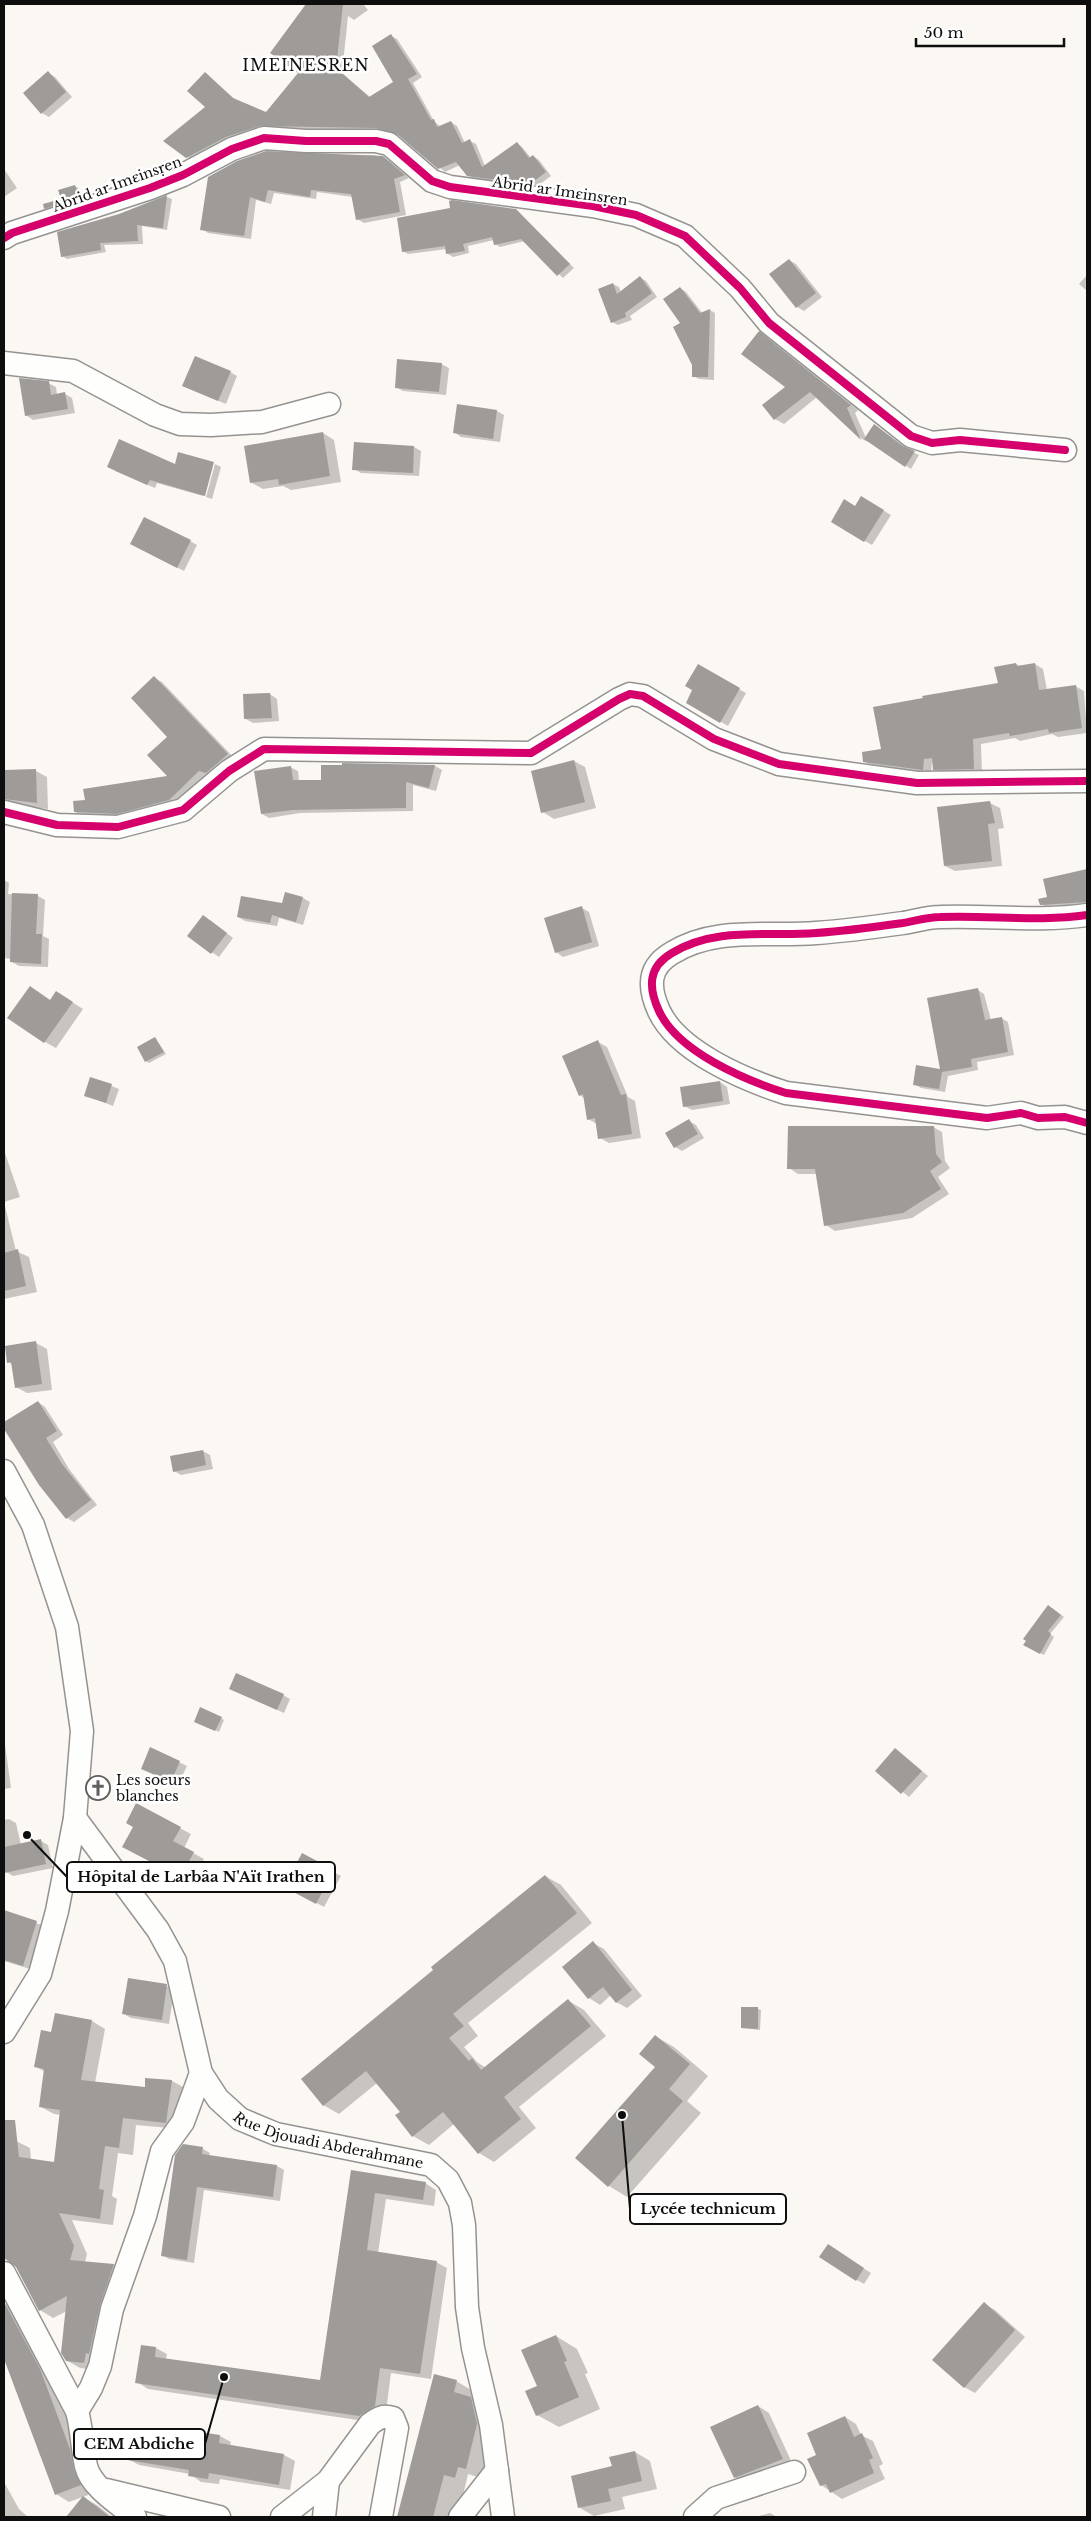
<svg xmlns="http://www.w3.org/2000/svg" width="1091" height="2521" font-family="'Libre Baskerville',serif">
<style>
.shadow{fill:#0003}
.building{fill:#9e9b98}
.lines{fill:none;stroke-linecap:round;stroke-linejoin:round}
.street-casing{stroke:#959391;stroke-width:25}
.street{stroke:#fefefd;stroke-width:22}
.cycleway-casing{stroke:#fff;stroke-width:11}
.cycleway{stroke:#d6006c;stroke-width:8}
.labels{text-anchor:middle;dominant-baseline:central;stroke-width:5;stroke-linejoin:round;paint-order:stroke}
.street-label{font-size:14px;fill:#0e0e0e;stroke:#fff}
.poi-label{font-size:14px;fill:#0e0e0e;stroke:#fff;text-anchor:start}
.quarter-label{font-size:16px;letter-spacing:1px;fill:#0e0e0e;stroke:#fff}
.leader{fill:none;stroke:#0e0e0e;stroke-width:2}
.callout-dot{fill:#0e0e0e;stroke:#fff;stroke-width:2}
.callout{fill:#fff;stroke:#0e0e0e;stroke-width:2}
.callout-label{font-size:15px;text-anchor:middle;font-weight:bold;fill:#0e0e0e}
</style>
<rect width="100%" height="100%" fill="#fbf7f2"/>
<g class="shadow">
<path d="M 308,4 L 363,4 L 368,10 L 354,20 L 348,16 L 342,73 L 370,97 L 394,83 L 391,36 L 397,39 L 422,77 L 413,83 L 434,121 L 441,127 L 451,122 L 457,126 L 465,143 L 470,141 L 476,144 L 485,166 L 517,143 L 522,147 L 531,158 L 533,156 L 539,160 L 551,176 L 536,187 L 474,179 L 468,175 L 460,165 L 445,172 L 401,136 L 383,131 L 267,128 L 193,161 L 187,157 L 207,107 L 205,74 L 237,101 L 267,114 L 300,73 L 272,53 Z"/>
<path d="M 48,73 L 55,77 L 72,97 L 49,117 L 42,113 Z"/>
<path d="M 306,155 L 374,155 L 389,161 L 409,178 L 400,182 L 406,215 L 364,223 L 357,219 L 353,197 L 317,192 L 316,199 L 274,193 L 271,204 L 256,200 L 251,239 L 208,233 L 202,229 Z"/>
<path d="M 4,169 L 17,188 L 4,197 Z"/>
<path d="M 75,186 L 78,188 L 81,199 L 48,210 L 45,208 L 62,199 Z"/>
<path d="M 167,197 L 172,199 L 167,230 L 142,226 L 143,244 L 104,245 L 106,252 L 67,259 L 62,256 L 119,215 Z"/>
<path d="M 451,209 L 516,210 L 574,268 L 563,278 L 525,241 L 500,247 L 495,244 L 494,240 L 468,246 L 469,253 L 453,257 L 448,254 L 447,249 L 408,254 L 403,251 Z"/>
<path d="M 789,260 L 796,264 L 822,297 L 804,311 L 797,307 L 771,274 Z"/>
<path d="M 1087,275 L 1087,291 L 1079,284 Z"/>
<path d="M 641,278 L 646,281 L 657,297 L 630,316 L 632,320 L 618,325 L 612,322 L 613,284 L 619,287 L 621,293 Z"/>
<path d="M 680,288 L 686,292 L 703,314 L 710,310 L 715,313 L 714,380 L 699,379 L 693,376 L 694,365 L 682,324 Z"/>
<path d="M 759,333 L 858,410 L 855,413 L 866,438 L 875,425 L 906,449 L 919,455 L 911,469 L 866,439 L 868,442 L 862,439 L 817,397 L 784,424 L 775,419 L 764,406 L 787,387 Z"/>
<path d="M 441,364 L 449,368 L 446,395 L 403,391 L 396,387 Z"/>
<path d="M 230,372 L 237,376 L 226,404 L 191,389 Z"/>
<path d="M 48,383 L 56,387 L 57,395 L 65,394 L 72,398 L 75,413 L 33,420 L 26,415 Z"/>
<path d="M 497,411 L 504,415 L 500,442 L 461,437 L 454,432 Z"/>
<path d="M 323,433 L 334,440 L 341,482 L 291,490 L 283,486 L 263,489 L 252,483 Z"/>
<path d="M 414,447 L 421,451 L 419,476 L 361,473 L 354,469 Z"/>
<path d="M 213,463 L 203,496 L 157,483 L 155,488 L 115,471 Z"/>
<path d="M 215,464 L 221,467 L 212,499 L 206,497 Z"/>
<path d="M 861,497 L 891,515 L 872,545 L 832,522 L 856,507 Z"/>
<path d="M 190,541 L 197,545 L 184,571 L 139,548 Z"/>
<path d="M 1016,664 L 1020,666 L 1035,664 L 1043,669 L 1047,690 L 1075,686 L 1084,691 L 1087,733 L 1058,737 L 1052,734 L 1020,741 L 1015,738 L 981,744 L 982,773 L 943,774 L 934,769 L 932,760 L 931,774 L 873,767 L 865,762 L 999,684 Z"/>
<path d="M 698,666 L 746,693 L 728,726 L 688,703 L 693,690 Z"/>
<path d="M 154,678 L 162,682 L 235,759 L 177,804 L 125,818 L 83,816 L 75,812 L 169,777 L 169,737 Z"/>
<path d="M 270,694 L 277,699 L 279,721 L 253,723 L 246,719 Z"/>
<path d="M 574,761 L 585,767 L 596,808 L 554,819 L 543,812 L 532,772 Z"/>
<path d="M 344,765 L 435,766 L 442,770 L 436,791 L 413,785 L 413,811 L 300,813 L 269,818 L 262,814 L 290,767 L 298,771 L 299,781 L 322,781 Z"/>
<path d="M 36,771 L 47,777 L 48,809 L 12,805 L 4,810 L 4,772 Z"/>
<path d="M 990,803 L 1000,808 L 1004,828 L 998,829 L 1002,866 L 955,871 L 945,866 Z"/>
<path d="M 1087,871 L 1087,908 L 1052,910 L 1041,904 L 1048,898 L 1044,880 Z"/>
<path d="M 4,880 L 9,883 L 8,894 L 38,896 L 45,900 L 43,936 L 49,939 L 48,967 L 19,966 L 12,962 L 12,959 L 4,958 Z"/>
<path d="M 303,898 L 310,902 L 303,925 L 279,918 L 277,926 L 245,921 L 238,917 Z"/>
<path d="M 582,908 L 589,912 L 599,946 L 563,957 L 556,952 Z"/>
<path d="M 210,920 L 233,938 L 219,957 L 188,936 Z"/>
<path d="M 978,990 L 984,994 L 991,1020 L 1001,1018 L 1008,1022 L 1014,1055 L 977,1062 L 978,1070 L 948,1076 L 945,1092 L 921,1088 L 914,1084 L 941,1071 Z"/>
<path d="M 67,999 L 83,1009 L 56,1048 L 45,1042 L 51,1001 Z"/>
<path d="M 155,1038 L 166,1054 L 149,1063 L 146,1061 Z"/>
<path d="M 598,1042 L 607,1047 L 628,1097 L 635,1101 L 641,1138 L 609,1143 L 600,1138 L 597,1124 L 588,1119 L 585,1099 L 580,1095 Z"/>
<path d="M 91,1078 L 119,1089 L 113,1106 L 85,1095 Z"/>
<path d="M 720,1082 L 727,1087 L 730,1104 L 692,1110 L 684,1106 Z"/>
<path d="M 689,1121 L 696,1125 L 704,1138 L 682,1151 L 675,1147 Z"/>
<path d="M 933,1127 L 942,1132 L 945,1161 L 950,1168 L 938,1177 L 949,1194 L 912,1218 L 835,1231 L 826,1225 L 817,1174 L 798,1174 L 789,1168 Z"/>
<path d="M 4,1150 L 20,1197 L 4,1202 L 16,1251 L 29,1257 L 37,1292 L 4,1299 Z"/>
<path d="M 36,1343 L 47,1349 L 52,1390 L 27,1393 L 16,1387 L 13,1365 L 8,1362 Z"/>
<path d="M 38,1402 L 45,1407 L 63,1435 L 53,1442 L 69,1469 L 97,1505 L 74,1522 L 67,1518 L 40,1484 L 4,1426 L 4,1424 Z"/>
<path d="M 203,1451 L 210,1455 L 213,1469 L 181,1475 L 174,1471 L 172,1457 Z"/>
<path d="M 1052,1608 L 1064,1617 L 1050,1634 L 1054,1637 L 1044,1655 L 1025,1645 Z"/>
<path d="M 237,1692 L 283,1695 L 290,1699 L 284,1713 Z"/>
<path d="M 221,1718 L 224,1720 L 219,1732 L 197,1721 Z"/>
<path d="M 4,1737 L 11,1788 L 4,1789 Z"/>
<path d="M 151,1749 L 187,1766 L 178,1785 L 150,1772 Z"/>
<path d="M 896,1750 L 928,1776 L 909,1797 L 877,1771 Z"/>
<path d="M 136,1805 L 191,1834 L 184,1848 L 204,1859 L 192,1883 L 134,1853 Z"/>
<path d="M 9,1819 L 16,1823 L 21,1845 L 41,1841 L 48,1845 L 53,1868 L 13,1876 L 6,1872 L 4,1820 Z"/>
<path d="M 303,1855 L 341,1876 L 324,1907 L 286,1886 Z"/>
<path d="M 545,1876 L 561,1885 L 592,1923 L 468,2023 L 478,2036 L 464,2047 L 477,2062 L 486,2068 L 569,2001 L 584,2010 L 606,2036 L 519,2107 L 536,2128 L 494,2162 L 479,2153 L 454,2124 L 429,2145 L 413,2136 L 401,2112 L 377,2083 L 339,2114 L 323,2105 L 435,1970 Z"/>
<path d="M 4,1911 L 44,1926 L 30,1969 L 4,1961 Z"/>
<path d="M 593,1943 L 604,1949 L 642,1996 L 627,2008 L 616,2002 L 611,1995 L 600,2005 L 589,1998 Z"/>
<path d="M 167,1986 L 174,1990 L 169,2024 L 131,2018 L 124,2014 Z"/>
<path d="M 758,2009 L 761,2010 L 760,2030 L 742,2028 Z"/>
<path d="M 92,2021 L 105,2029 L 95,2083 L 146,2089 L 172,2081 L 185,2088 L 180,2129 L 136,2125 L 133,2155 L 118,2153 L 112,2196 L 117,2199 L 113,2225 L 72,2220 L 87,2254 L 85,2262 L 114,2265 L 127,2273 L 98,2370 L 80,2368 L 66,2360 L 67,2311 L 53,2318 L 40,2310 L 17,2266 L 4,2255 L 4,2142 L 16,2141 L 30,2148 L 31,2160 L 55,2163 L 61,2115 L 54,2114 L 41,2107 L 45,2072 L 35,2066 L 52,2033 Z"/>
<path d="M 655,2036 L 674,2047 L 708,2076 L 687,2101 L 701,2113 L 627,2197 L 609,2186 L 657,2067 Z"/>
<path d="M 203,2149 L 210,2153 L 209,2156 L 277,2166 L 284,2170 L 280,2201 L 204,2190 L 194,2263 L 169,2259 L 162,2255 Z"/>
<path d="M 352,2172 L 425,2183 L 436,2190 L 434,2206 L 386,2199 L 378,2253 L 436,2262 L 447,2268 L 431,2379 L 391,2373 L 386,2412 L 371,2422 L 148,2389 L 137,2382 L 156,2348 L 167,2354 L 166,2359 L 321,2382 Z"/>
<path d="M 835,2250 L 871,2273 L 864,2284 L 857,2280 Z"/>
<path d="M 4,2303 L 18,2311 L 53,2378 L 83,2458 L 91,2490 L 88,2495 L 69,2502 L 56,2494 L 4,2356 Z"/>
<path d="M 984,2304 L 995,2310 L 1025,2337 L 975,2393 L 964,2387 Z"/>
<path d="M 556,2336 L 577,2349 L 588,2373 L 585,2374 L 600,2409 L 559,2427 L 537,2415 L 539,2386 Z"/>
<path d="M 456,2381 L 478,2394 L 492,2410 L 487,2480 L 468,2474 L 458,2517 L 402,2517 L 399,2516 Z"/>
<path d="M 758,2406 L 769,2413 L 793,2465 L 746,2484 L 735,2477 Z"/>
<path d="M 845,2417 L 856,2424 L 861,2435 L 873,2441 L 883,2464 L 879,2466 L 885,2479 L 842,2499 L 821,2485 L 818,2455 Z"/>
<path d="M 220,2436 L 231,2442 L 230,2446 L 284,2455 L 295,2461 L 290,2490 L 220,2479 L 219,2484 L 201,2482 L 190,2474 L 139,2465 L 128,2459 Z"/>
<path d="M 635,2452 L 650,2461 L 657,2489 L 622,2497 L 625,2509 L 594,2516 L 580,2508 L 613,2467 Z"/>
<path d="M 4,2482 L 19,2509 L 28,2517 L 4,2517 Z"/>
<path d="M 84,2498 L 97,2505 L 112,2517 L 68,2517 Z"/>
<path d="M 770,2513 L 777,2517 L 755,2517 Z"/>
</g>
<g class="building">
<path d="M 306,4 L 343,4 L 336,68 L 369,97 L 393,82 L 372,46 L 391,34 L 417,74 L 408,79 L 431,120 L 434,119 L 437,127 L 451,121 L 462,143 L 470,139 L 482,167 L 517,142 L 529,158 L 533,155 L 546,172 L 530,184 L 467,176 L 456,162 L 438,169 L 397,134 L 376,128 L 260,126 L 226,137 L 186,158 L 163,141 L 205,107 L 187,91 L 205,72 L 233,98 L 266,112 L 298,73 L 270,53 Z"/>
<path d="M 48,71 L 66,92 L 41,114 L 23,93 Z"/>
<path d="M 266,151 L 383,156 L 405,175 L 394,179 L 400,212 L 356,220 L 351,194 L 311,190 L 310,197 L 268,190 L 265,202 L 250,197 L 244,236 L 200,230 L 208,177 L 237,161 Z"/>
<path d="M 75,185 L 79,197 L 44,209 L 43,204 L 61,199 L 58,190 Z"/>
<path d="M 167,195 L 163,228 L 137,225 L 138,241 L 100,243 L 101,250 L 61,257 L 57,232 L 119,214 Z"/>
<path d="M 452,200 L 516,209 L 570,264 L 557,276 L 521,239 L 494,245 L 492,237 L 463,244 L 465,251 L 446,254 L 445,246 L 402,252 L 397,218 L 450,208 L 449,201 Z"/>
<path d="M 789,259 L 816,293 L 796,308 L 769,274 Z"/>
<path d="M 640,276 L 652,293 L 625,313 L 626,317 L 611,323 L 598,289 L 613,283 L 617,294 Z"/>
<path d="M 680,287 L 700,313 L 710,309 L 708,377 L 692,377 L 692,365 L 673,327 L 680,323 L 663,299 Z"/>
<path d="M 759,331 L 851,405 L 847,408 L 861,440 L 810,392 L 774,420 L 762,405 L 785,387 L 741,354 Z"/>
<path d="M 195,356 L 231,371 L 218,401 L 182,386 Z"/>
<path d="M 397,359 L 442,363 L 439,392 L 395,388 Z"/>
<path d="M 19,378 L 49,381 L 51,395 L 65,392 L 68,409 L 25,416 Z"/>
<path d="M 457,404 L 497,410 L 493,439 L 453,433 Z"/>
<path d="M 874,424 L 903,446 L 915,451 L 905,467 L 864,439 Z"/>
<path d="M 323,432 L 330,476 L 279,485 L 278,479 L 250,483 L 244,446 Z"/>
<path d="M 119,439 L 175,464 L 178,452 L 214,462 L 205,496 L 150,480 L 147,485 L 107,467 Z"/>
<path d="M 354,442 L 414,446 L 413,473 L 352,470 Z"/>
<path d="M 861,496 L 884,510 L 864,542 L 831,522 L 844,499 L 855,506 Z"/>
<path d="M 144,517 L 191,540 L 177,568 L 130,544 Z"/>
<path d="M 1016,663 L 1017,666 L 1035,663 L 1039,690 L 1076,685 L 1082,728 L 1049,733 L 1048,729 L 1010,736 L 1009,733 L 973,739 L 974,769 L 933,770 L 932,758 L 924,759 L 923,770 L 863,762 L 862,752 L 881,749 L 873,707 L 923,698 L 922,696 L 998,683 L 994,667 Z"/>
<path d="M 698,664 L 740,688 L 720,723 L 686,703 L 692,690 L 685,686 Z"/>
<path d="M 154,676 L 228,754 L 206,773 L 199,771 L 169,800 L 117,814 L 74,812 L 73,801 L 85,800 L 83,789 L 167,776 L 147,755 L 167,737 L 131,698 Z"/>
<path d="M 270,693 L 272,718 L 244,719 L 243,694 Z"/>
<path d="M 574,760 L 585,802 L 541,813 L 531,771 Z"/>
<path d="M 342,763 L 435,765 L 429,788 L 406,782 L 406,808 L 292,810 L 261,814 L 254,771 L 291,766 L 293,780 L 321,780 L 321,765 L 342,765 Z"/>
<path d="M 36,769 L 37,803 L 4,799 L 4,770 Z"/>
<path d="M 990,801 L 995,823 L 988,824 L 992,861 L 944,866 L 937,807 Z"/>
<path d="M 1087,869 L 1087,902 L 1040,905 L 1038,899 L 1047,897 L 1043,879 Z"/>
<path d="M 285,892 L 303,897 L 296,922 L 272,915 L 270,923 L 237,917 L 241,896 L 282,903 Z"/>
<path d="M 12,893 L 38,894 L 36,934 L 42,934 L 41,964 L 10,962 Z"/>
<path d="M 582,906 L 592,942 L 555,953 L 544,918 Z"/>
<path d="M 203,915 L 227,933 L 211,954 L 187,936 Z"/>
<path d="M 30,986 L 50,1000 L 56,991 L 73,1002 L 44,1043 L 7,1018 Z"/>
<path d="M 978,988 L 985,1020 L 1002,1017 L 1008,1052 L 971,1059 L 972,1067 L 942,1072 L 939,1089 L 913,1085 L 916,1065 L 940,1069 L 927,998 Z"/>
<path d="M 155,1037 L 164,1052 L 145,1062 L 137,1047 Z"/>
<path d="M 598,1040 L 621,1095 L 626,1094 L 632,1134 L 598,1139 L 595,1118 L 587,1120 L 583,1094 L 579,1096 L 562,1056 Z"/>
<path d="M 90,1077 L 112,1084 L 106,1103 L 84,1096 Z"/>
<path d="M 720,1081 L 723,1101 L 683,1107 L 680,1087 Z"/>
<path d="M 689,1119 L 698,1134 L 674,1148 L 665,1133 Z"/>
<path d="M 788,1126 L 934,1126 L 936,1154 L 942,1162 L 930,1171 L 941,1189 L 903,1213 L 824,1226 L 815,1169 L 787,1169 Z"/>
<path d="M 18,1249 L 26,1286 L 4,1291 L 4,1253 Z"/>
<path d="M 36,1341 L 42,1384 L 15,1388 L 11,1362 L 7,1363 L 5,1346 Z"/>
<path d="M 38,1401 L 57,1431 L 46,1438 L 62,1464 L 91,1500 L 66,1519 L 39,1485 L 4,1429 L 4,1422 Z"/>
<path d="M 203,1450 L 206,1465 L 173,1472 L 170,1456 Z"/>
<path d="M 1048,1605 L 1061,1615 L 1048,1631 L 1051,1634 L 1040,1654 L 1023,1645 L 1026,1641 L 1023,1639 Z"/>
<path d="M 236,1673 L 284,1694 L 277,1710 L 229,1689 Z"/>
<path d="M 200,1707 L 222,1717 L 215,1731 L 194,1722 Z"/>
<path d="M 150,1747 L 180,1761 L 171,1782 L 141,1769 Z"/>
<path d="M 895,1748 L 922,1771 L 901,1794 L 875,1771 Z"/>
<path d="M 136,1803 L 181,1827 L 173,1841 L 194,1852 L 180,1877 L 122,1847 L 133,1827 L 126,1823 Z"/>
<path d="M 41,1839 L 46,1864 L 4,1873 L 4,1847 Z"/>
<path d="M 302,1853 L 334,1870 L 316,1904 L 284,1887 Z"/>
<path d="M 545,1875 L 577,1913 L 453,2014 L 464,2026 L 449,2038 L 469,2061 L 472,2058 L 481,2070 L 568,1999 L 591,2026 L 504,2097 L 521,2119 L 478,2154 L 443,2112 L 412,2137 L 395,2115 L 400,2112 L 366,2071 L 323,2106 L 301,2079 L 433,1970 L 431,1967 Z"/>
<path d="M 4,1910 L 37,1921 L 23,1966 L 4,1960 Z"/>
<path d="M 593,1941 L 632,1990 L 616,2003 L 603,1987 L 588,1999 L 562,1967 Z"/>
<path d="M 128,1978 L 167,1984 L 162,2020 L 122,2014 Z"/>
<path d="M 741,2007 L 758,2007 L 758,2029 L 741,2028 Z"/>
<path d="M 55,2013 L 92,2020 L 81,2080 L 145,2087 L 145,2078 L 172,2080 L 166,2123 L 123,2118 L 119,2148 L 105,2146 L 99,2189 L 104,2190 L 100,2219 L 59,2213 L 74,2246 L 70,2260 L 114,2264 L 100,2305 L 89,2354 L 86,2353 L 84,2363 L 66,2361 L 61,2353 L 67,2296 L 39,2311 L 16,2267 L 4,2258 L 4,2120 L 15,2120 L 19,2157 L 54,2162 L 60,2110 L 39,2107 L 44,2069 L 34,2067 L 41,2030 L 51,2032 Z"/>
<path d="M 655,2035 L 690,2064 L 669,2089 L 683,2101 L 608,2187 L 575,2158 L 655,2067 L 639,2054 Z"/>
<path d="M 183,2144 L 203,2147 L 202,2154 L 277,2165 L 273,2197 L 197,2187 L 187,2260 L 161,2256 L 175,2155 Z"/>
<path d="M 351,2170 L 426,2182 L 423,2200 L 375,2193 L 367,2250 L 437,2261 L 420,2374 L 380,2368 L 375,2406 L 359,2416 L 135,2383 L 141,2345 L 156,2347 L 155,2357 L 320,2380 Z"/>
<path d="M 828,2244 L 864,2268 L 856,2281 L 819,2257 Z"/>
<path d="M 4,2302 L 40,2369 L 70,2449 L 74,2470 L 81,2485 L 55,2495 L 4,2359 Z"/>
<path d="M 984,2302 L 1015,2330 L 964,2388 L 932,2360 Z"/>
<path d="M 556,2335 L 567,2361 L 564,2362 L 579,2397 L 536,2416 L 525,2391 L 537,2386 L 521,2350 Z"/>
<path d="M 434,2374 L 457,2380 L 454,2392 L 471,2397 L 477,2424 L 466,2469 L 458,2467 L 455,2478 L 444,2475 L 433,2517 L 397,2517 Z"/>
<path d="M 758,2405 L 783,2459 L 734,2478 L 710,2427 Z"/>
<path d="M 845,2416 L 854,2437 L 862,2433 L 873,2458 L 869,2460 L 874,2473 L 830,2493 L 826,2484 L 820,2486 L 807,2459 L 816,2455 L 807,2433 Z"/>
<path d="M 132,2430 L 198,2440 L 200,2432 L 220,2435 L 219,2443 L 284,2454 L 279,2485 L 209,2473 L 208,2479 L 188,2476 L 189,2470 L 127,2460 Z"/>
<path d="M 635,2451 L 642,2481 L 608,2489 L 611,2501 L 578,2508 L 571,2476 L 612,2466 L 609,2457 Z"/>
<path d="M 83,2496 L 110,2517 L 66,2517 Z"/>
</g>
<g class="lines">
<defs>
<g id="street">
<path d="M 4,238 L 12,233 L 150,188 L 183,175 L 232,149 L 264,138 L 306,141 L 376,141 L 389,144 L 432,181 L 450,187 L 593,206 L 636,215 L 685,236 L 740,288 L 769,323 L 911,436 L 932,443 L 960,440 L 1065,450"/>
<path d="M 4,363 L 73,371 L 155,415 L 180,424 L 211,425 L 262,422 L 329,404"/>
<path d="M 4,812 L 57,825 L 118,827 L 183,810 L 229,771 L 264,749 L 531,753 L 619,699 L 630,694 L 643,696 L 714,739 L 779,764 L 917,783 L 1087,781"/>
<path d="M 1087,915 C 1039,922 989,915 940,917 C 928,917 915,921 903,923 C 875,927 845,931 816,933 C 768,937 716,926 672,953 C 648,967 648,987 659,1011 C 678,1052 745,1080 786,1093 L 987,1118 L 1021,1113 L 1038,1118 L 1065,1117 L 1087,1123"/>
<path d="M 4,1471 L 33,1525 L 67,1627 L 82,1731 L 75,1818 L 57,1911 L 40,1974 L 4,2032"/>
<path id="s1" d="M 75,1818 L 158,1930 L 175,1961 L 201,2073 L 218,2099 L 240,2119 L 276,2134 L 431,2165 L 448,2180 L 460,2203 L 464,2225 L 467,2307 L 473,2348 L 491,2425 L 503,2517"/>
<path d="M 4,2273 L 77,2411 C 82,2429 82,2448 86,2466 C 91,2487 119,2504 135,2517"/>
<path d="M 77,2411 L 91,2388 L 100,2366 L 112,2309 L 145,2216 L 162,2151 L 183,2122 L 201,2073"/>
<path d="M 106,2490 L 219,2517"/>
<path d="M 282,2517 L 328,2481 L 370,2424 C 378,2418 383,2415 393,2418 L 397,2428 L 381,2517"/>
<path d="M 324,2517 L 328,2481"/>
<path d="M 460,2517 L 497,2470"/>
<path d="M 695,2517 L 716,2498 L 794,2472"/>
</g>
</defs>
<use href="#street" class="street-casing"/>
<use href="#street" class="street"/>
<defs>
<g id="cycleway">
<path d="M 4,238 L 12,233 L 150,188 L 183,175 L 232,149 L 264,138 L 306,141 L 376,141 L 389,144 L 432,181 L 450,187 L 593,206 L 636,215 L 685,236 L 740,288 L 769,323 L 911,436 L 932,443 L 960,440 L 1065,450"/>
<path d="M 4,812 L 57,825 L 118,827 L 183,810 L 229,771 L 264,749 L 531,753 L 619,699 L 630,694 L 643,696 L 714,739 L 779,764 L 917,783 L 1087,781"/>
<path d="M 1087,915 C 1039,922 989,915 940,917 C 928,917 915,921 903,923 C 875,927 845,931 816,933 C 768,937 716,926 672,953 C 648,967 648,987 659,1011 C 678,1052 745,1080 786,1093 L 987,1118 L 1021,1113 L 1038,1118 L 1065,1117 L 1087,1123"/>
</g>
</defs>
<use href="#cycleway" class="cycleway-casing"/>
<use href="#cycleway" class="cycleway"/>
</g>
<defs>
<symbol id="church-ring" viewBox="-11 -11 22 22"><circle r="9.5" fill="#fff" stroke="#61605e" stroke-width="1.5"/><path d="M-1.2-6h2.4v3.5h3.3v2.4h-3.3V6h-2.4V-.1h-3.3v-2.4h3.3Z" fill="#61605e"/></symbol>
</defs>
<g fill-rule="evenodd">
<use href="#church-ring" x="84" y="1774" width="28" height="28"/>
</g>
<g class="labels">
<g class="street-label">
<text transform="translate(117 184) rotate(-20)">Abrid ar Imɛinsṛen</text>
<text transform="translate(560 191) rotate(8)">Abrid ar Imɛinsṛen</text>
<text stroke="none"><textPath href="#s1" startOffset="442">Rue Djouadi Abderahmane</textPath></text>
</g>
<g class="poi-label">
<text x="116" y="1780">Les soeurs<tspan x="116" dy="16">blanches</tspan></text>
</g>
<g class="quarter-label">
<text x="306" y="65">IMEINESREN</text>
</g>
</g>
<path class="leader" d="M27 1835L67 1877M622 2115L630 2209M224 2377L205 2444"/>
<g class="callout-dot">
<circle cx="27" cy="1835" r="5"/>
<circle cx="622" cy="2115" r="5"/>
<circle cx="224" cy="2377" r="5"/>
</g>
<g class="callout">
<rect x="67" y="1862" width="268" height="30" rx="5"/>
<rect x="630" y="2194" width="156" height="30" rx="5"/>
<rect x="74" y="2429" width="131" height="30" rx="5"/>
</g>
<g class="callout-label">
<text x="201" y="1882">Hôpital de Larbâa N'Aït Irathen</text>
<text x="708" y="2214">Lycée technicum</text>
<text x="139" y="2449">CEM Abdiche</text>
</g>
<rect width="1091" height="2521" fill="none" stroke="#0e0e0e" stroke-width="10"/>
<path d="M916 38v8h148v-8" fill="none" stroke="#0e0e0e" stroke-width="2.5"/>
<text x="924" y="38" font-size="15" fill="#0e0e0e" stroke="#ffffff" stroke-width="4" paint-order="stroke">50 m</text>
</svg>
